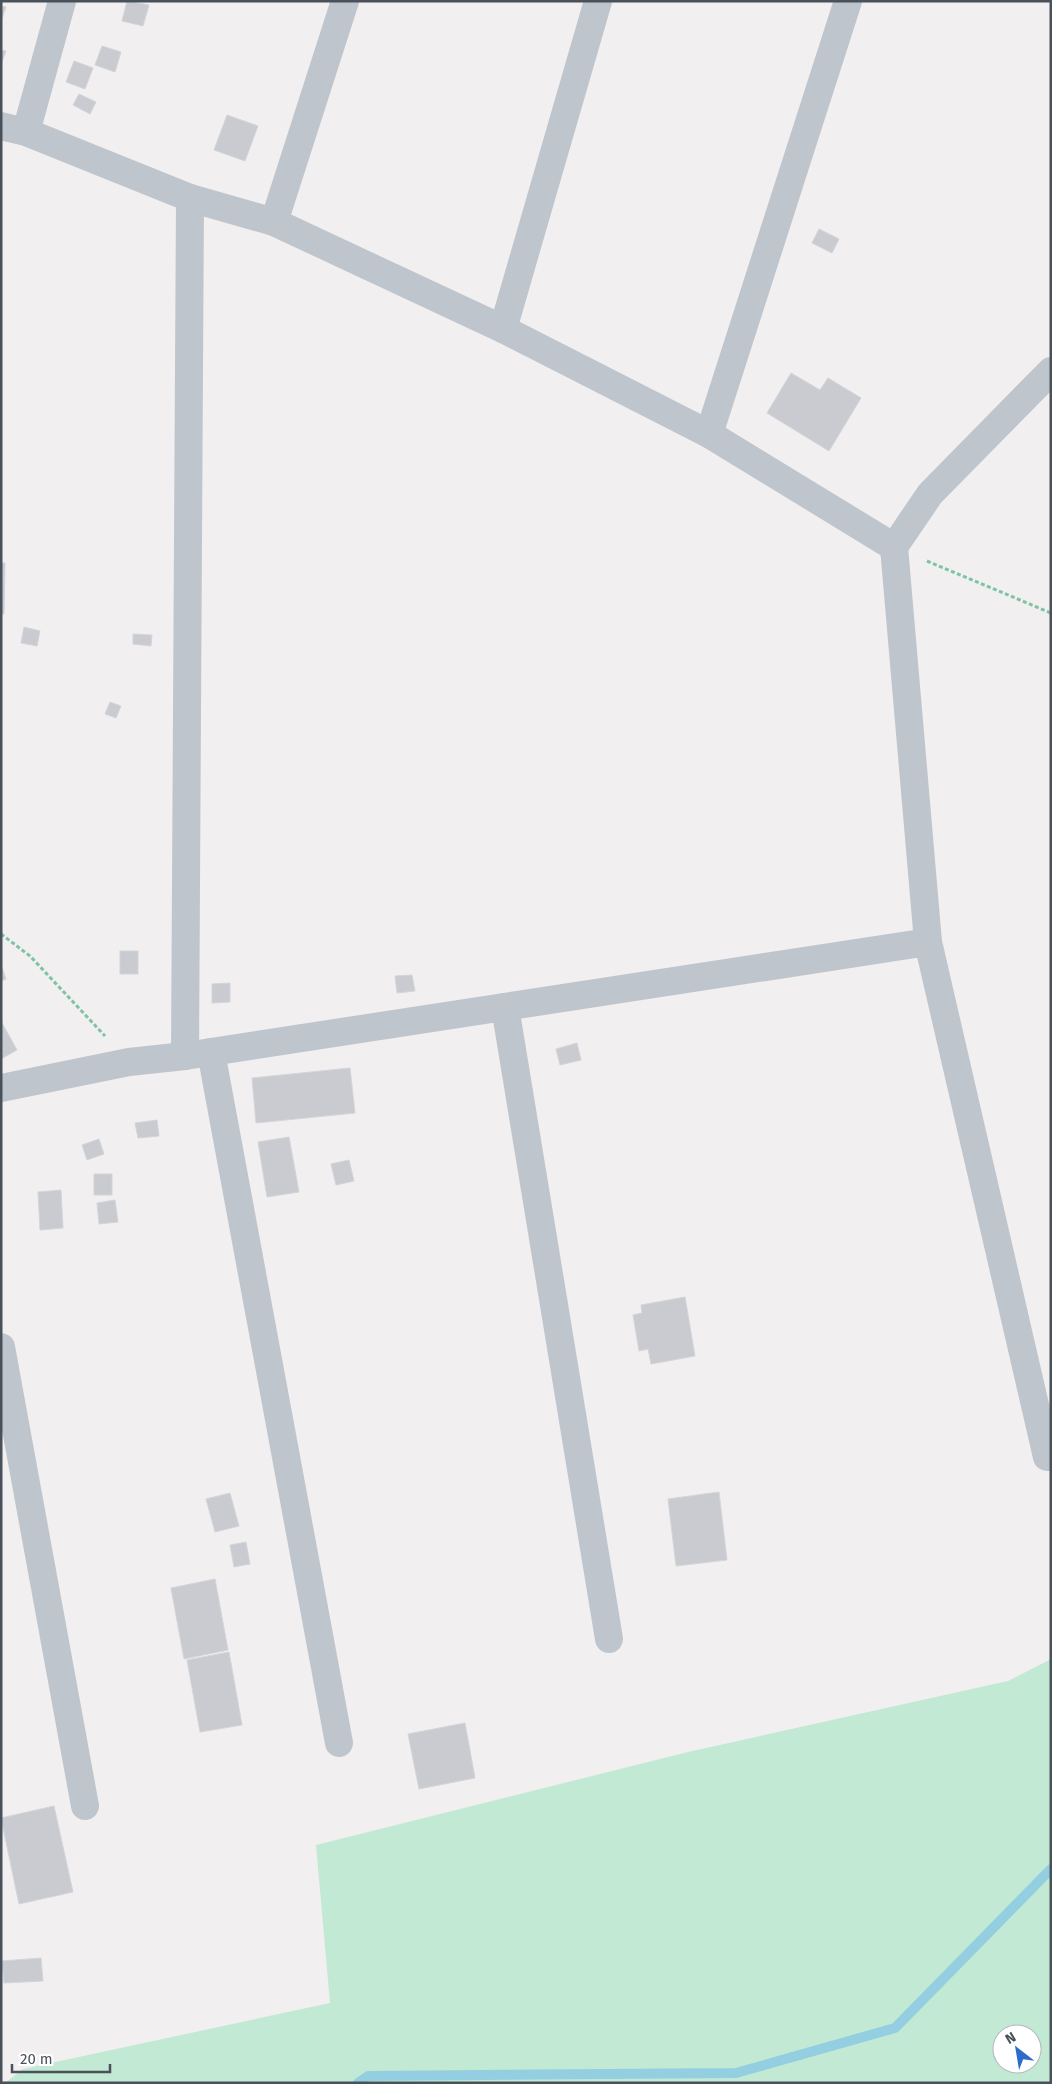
<svg xmlns="http://www.w3.org/2000/svg" width="1052" height="2084" font-family="'Fira Sans',sans-serif">
<style>
.green{fill:#c2e9d3;fill-rule:evenodd}
.lines{fill:none;stroke-linecap:round;stroke-linejoin:round}
.stream{stroke:#94cee1;stroke-width:10}
.building{fill:#c9cbd1;stroke:#d3d5d9}
.path{stroke:#7ec3a4;stroke-width:3;stroke-dasharray:4 2.5;stroke-linecap:butt}
.minor{stroke:#bfc5cc;stroke-width:28}
</style>
<rect width="100%" height="100%" fill="#f1efef"/>
<path class="green" d="M 1051,1659 L 1051,2083 L 5,2083 L 23,2069 L 330,2003 L 316,1845 L 688,1752 L 1008,1681 ZM 1002,2034 L 1032,2034 L 1032,2064 L 1002,2064 Z"/>
<g class="lines">
<path class="stream" d="M 358,2083 L 368,2076 L 736,2073 L 895,2028 L 1051,1869"/>
</g>
<g class="building">
<path d="M 127,1 L 149,5 L 143,26 L 122,21 Z"/>
<path d="M 1,6 L 6,7 L 1,21 Z"/>
<path d="M 102,46 L 121,52 L 115,72 L 95,65 Z"/>
<path d="M 1,50 L 6,51 L 1,64 Z"/>
<path d="M 74,61 L 93,68 L 85,89 L 66,82 Z"/>
<path d="M 79,94 L 96,102 L 90,114 L 73,105 Z"/>
<path d="M 227,115 L 258,126 L 245,161 L 214,150 Z"/>
<path d="M 819,229 L 839,239 L 832,253 L 812,243 Z"/>
<path d="M 791,373 L 820,390 L 828,378 L 861,398 L 829,451 L 767,413 Z"/>
<path d="M 1,563 L 5,563 L 4,614 L 1,614 Z"/>
<path d="M 24,627 L 40,631 L 37,646 L 21,643 Z"/>
<path d="M 133,634 L 152,635 L 151,646 L 133,644 Z"/>
<path d="M 110,702 L 121,706 L 116,718 L 105,714 Z"/>
<rect x="120" y="951" width="18" height="23"/>
<path d="M 1,965 L 6,979 L 1,981 Z"/>
<path d="M 412,975 L 415,991 L 397,993 L 395,976 Z"/>
<path d="M 230,983 L 230,1002 L 212,1003 L 212,984 Z"/>
<path d="M 1,1021 L 17,1050 L 1,1059 Z"/>
<path d="M 577,1043 L 581,1060 L 560,1065 L 556,1049 Z"/>
<path d="M 350,1068 L 355,1113 L 256,1123 L 252,1078 Z"/>
<path d="M 157,1120 L 159,1136 L 138,1138 L 135,1123 Z"/>
<path d="M 289,1137 L 299,1192 L 267,1197 L 258,1142 Z"/>
<path d="M 99,1139 L 104,1154 L 87,1160 L 82,1145 Z"/>
<path d="M 349,1160 L 354,1181 L 336,1185 L 331,1164 Z"/>
<rect x="94" y="1174" width="18" height="21"/>
<path d="M 61,1190 L 63,1228 L 40,1230 L 38,1192 Z"/>
<path d="M 115,1200 L 118,1222 L 99,1224 L 97,1203 Z"/>
<path d="M 685,1297 L 695,1356 L 651,1364 L 648,1349 L 639,1351 L 633,1315 L 642,1313 L 641,1305 Z"/>
<path d="M 719,1492 L 727,1560 L 676,1566 L 668,1499 Z"/>
<path d="M 230,1493 L 239,1526 L 215,1532 L 206,1499 Z"/>
<path d="M 246,1542 L 250,1564 L 234,1567 L 230,1545 Z"/>
<path d="M 215,1579 L 228,1650 L 184,1659 L 171,1588 Z"/>
<path d="M 229,1652 L 242,1725 L 200,1732 L 187,1660 Z"/>
<path d="M 465,1723 L 475,1778 L 419,1789 L 408,1734 Z"/>
<path d="M 54,1806 L 73,1892 L 19,1904 L 1,1818 Z"/>
<path d="M 41,1958 L 43,1981 L 4,1983 L 2,1961 Z"/>
</g>
<g class="lines">
<g class="path">
<path d="M 927,561 L 1051,613"/>
<path d="M 1,934 L 30,956 L 105,1036"/>
</g>
<g class="minor">
<path d="M 1,126 L 26,132 L 190,198 L 274,222 L 503,329 L 709,434 L 894,547"/>
<path d="M 26,132 L 62,1"/>
<path d="M 274,222 L 345,1"/>
<path d="M 503,329 L 598,1"/>
<path d="M 709,434 L 848,1"/>
<path d="M 505,1007 L 609,1639"/>
<path d="M 211,1052 L 339,1743"/>
<path d="M 185,1056 L 190,198"/>
<path d="M 1,1088 L 129,1062 L 185,1056 L 928,942"/>
<path d="M 1,1347 L 85,1806"/>
<path d="M 1047,1457 L 928,942 L 894,547 L 930,494 L 1051,371"/>
</g>
</g>
<rect width="1052" height="2084" fill="none" stroke="#49515a" stroke-width="5"/>
<g transform="translate(1017 2049) rotate(329)"><circle r="24" fill="#ffffff" stroke="#b6b9bd"/>
<path d="M0-4L9 19L0 12L-9 19Z" fill="#2e6ccb"/>
<text y="-8" font-size="14" font-weight="bold" text-anchor="middle" fill="#49515a">N</text>
</g>
<path d="M12 2064v8h98v-8" fill="none" stroke="#49515a" stroke-width="2.5"/>
<text x="20" y="2064" font-size="15" fill="#49515a" stroke="#ffffff" stroke-width="4" paint-order="stroke">20 m</text>
</svg>
